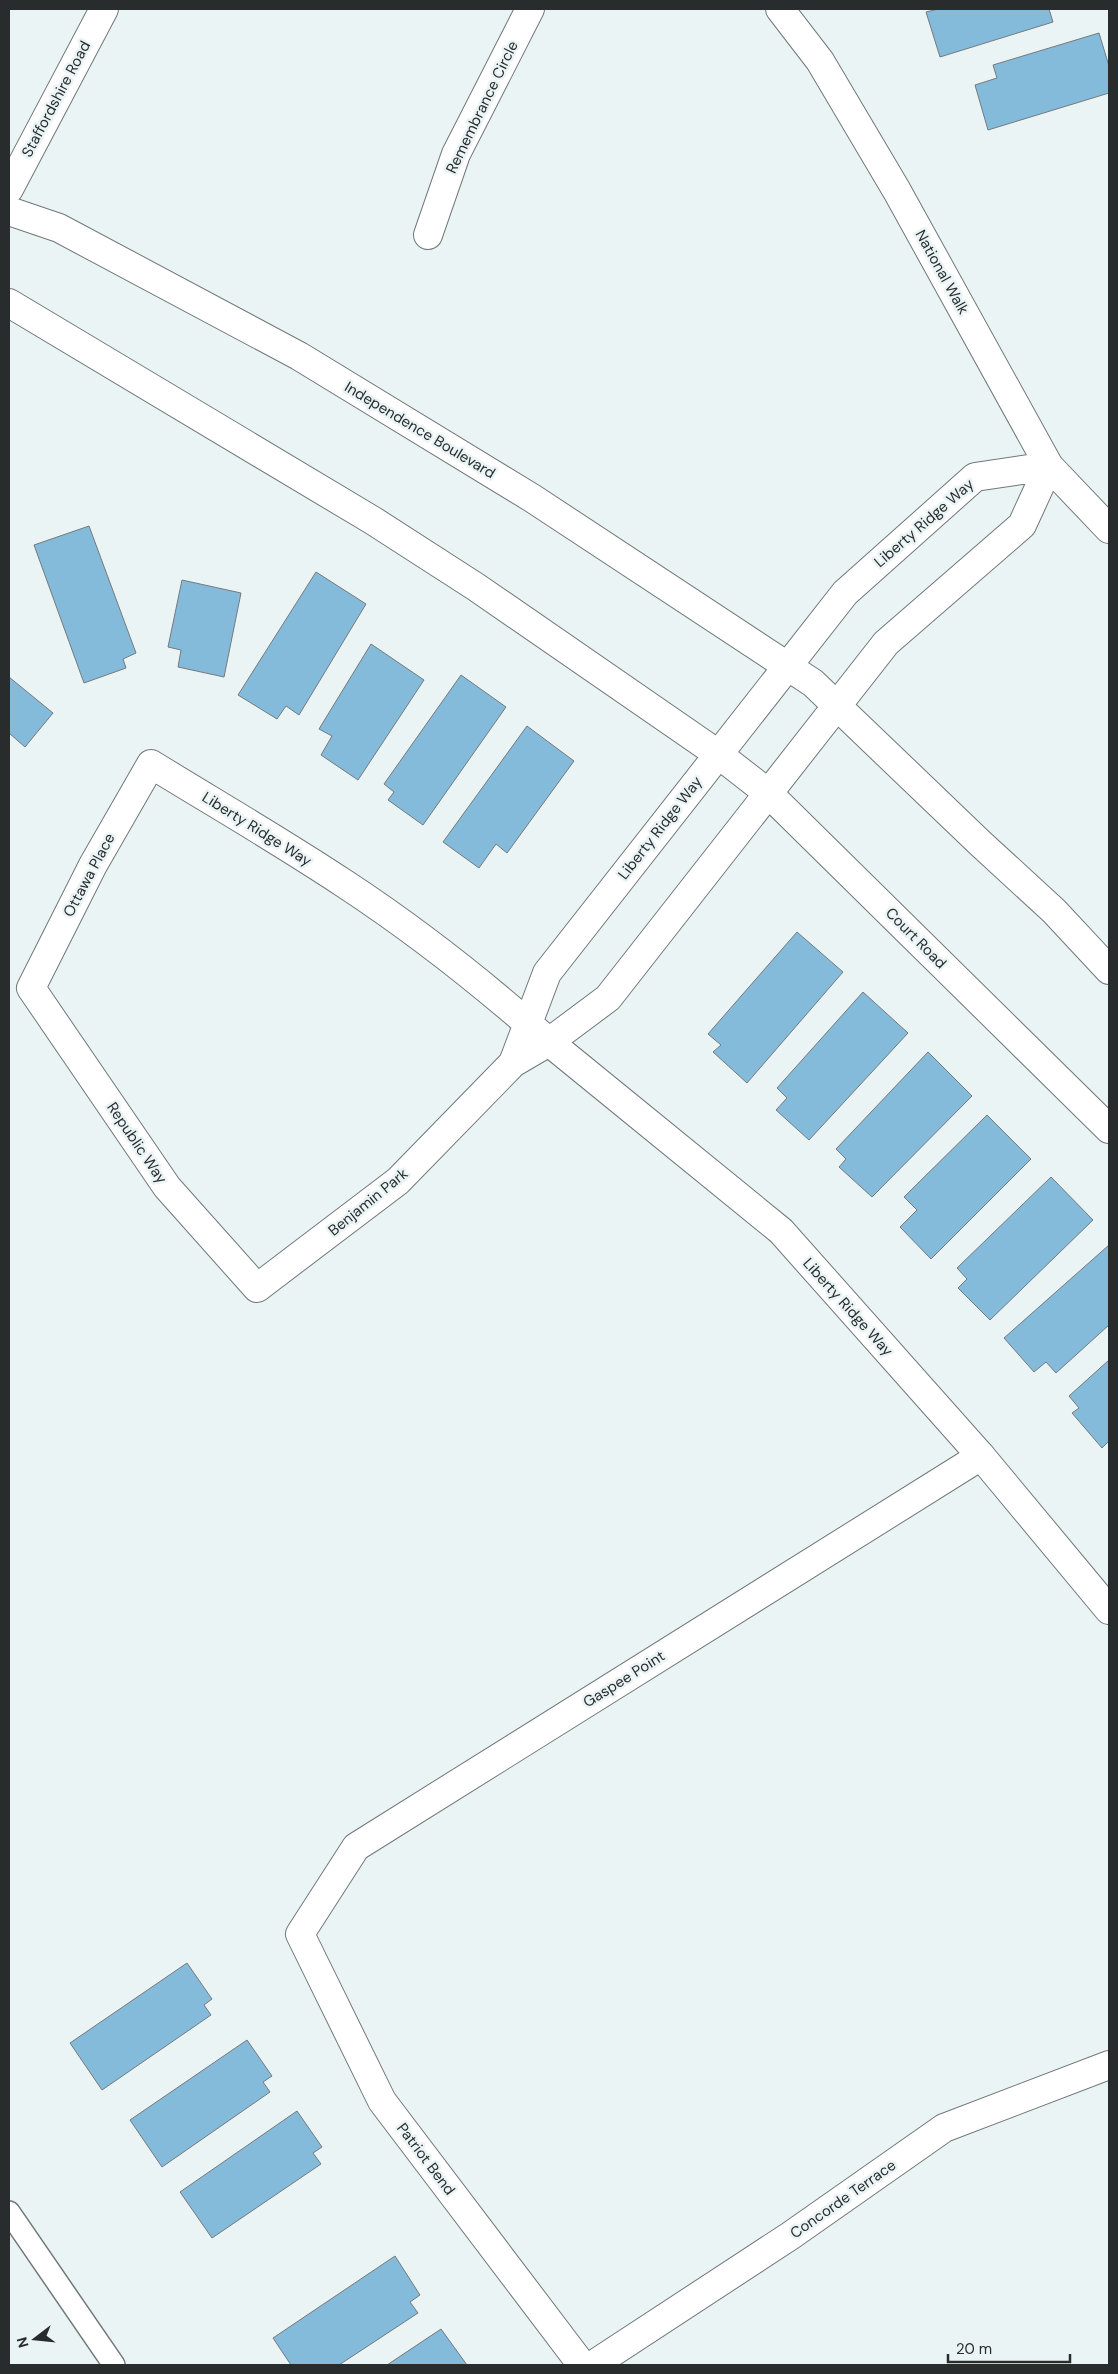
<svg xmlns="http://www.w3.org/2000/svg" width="1118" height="2374" font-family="'DM Sans',sans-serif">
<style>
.building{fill:#84bbdb;stroke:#747a7e}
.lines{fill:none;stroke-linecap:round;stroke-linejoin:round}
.service-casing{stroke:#717879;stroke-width:24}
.minor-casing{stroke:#717879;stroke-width:30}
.tertiary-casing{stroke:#717879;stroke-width:30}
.secondary-casing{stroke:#717879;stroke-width:30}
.service{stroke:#fff;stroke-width:21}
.minor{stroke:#fff;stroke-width:28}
.tertiary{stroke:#fff;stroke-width:28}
.secondary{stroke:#fff;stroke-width:28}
.labels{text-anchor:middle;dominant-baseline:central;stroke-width:5;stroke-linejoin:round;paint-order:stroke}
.street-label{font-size:15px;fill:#292c2d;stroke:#ebf4f5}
</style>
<rect width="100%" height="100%" fill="#ebf4f5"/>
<g class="building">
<path d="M 938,9 L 1049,9 L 1053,22 L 940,57 L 926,12 Z"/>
<path d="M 1099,33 L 1109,66 L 1109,93 L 988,130 L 975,85 L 997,78 L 993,65 Z"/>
<path d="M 89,526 L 136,653 L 123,659 L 126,668 L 84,683 L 34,545 Z"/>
<path d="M 316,572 L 366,604 L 299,715 L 286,706 L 277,719 L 238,695 Z"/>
<path d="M 182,580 L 241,593 L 224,677 L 178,667 L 181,650 L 168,647 Z"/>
<path d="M 371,644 L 424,680 L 358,780 L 321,755 L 332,736 L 319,729 Z"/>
<path d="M 461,675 L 506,707 L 423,825 L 388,800 L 394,792 L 384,784 Z"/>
<path d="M 9,677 L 53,713 L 25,747 L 9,733 Z"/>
<path d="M 527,726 L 574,761 L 507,853 L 496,844 L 479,868 L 443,842 Z"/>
<path d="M 797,932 L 843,972 L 747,1083 L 713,1052 L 721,1045 L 708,1034 Z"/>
<path d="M 863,992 L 908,1033 L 809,1140 L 776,1110 L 787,1098 L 777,1088 Z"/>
<path d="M 928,1052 L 972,1096 L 872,1197 L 839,1167 L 846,1159 L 836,1149 Z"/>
<path d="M 987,1115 L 1031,1159 L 931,1259 L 900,1227 L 917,1210 L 904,1197 Z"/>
<path d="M 1051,1177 L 1093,1220 L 990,1320 L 958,1288 L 967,1279 L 957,1268 Z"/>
<path d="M 1109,1245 L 1109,1325 L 1056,1373 L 1046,1362 L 1034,1372 L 1004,1338 Z"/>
<path d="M 1109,1360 L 1109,1441 L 1102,1448 L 1072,1413 L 1079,1408 L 1069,1396 Z"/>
<path d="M 187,1963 L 212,1999 L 204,2005 L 211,2015 L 102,2090 L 70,2043 Z"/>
<path d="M 247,2040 L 272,2076 L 263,2082 L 270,2092 L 162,2167 L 130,2120 Z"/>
<path d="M 297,2111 L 322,2147 L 313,2153 L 321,2164 L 212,2238 L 180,2192 Z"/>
<path d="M 395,2256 L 420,2295 L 410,2302 L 418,2313 L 339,2365 L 291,2365 L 273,2338 Z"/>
<path d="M 441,2329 L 467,2365 L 387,2365 Z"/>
</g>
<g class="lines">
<defs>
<path id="service" d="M 9,2212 L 114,2365"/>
<g id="minor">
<path d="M 780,9 L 820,61 L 897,191 L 1049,466 L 1109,529"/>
<path d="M 428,235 L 456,154 L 530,9"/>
<path d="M 513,1063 L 547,973 L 845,593 L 975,477 L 1049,466 L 1022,525 L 886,643 L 608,998 L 549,1042 L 513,1063 L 398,1181 L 257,1288 L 167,1187 L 31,988 L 93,865 L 151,764 C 216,804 282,842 345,884 C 415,930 486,986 549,1042 L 781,1231 L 981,1456 L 1109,1610"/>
<path d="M 582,2365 L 382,2101 L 300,1934 L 356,1847 L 981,1456"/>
<path d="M 593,2365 L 790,2236 L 944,2128 L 1109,2065"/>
</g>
<path id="tertiary" d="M 9,189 L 104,9"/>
<g id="secondary">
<path d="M 9,211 L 59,228 L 299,356 L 532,498 L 813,683 L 980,843 L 1054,911 L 1109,970"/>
<path d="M 9,303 L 372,520 L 476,587 L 718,754 L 768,793 L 1109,1129"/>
</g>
</defs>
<use href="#service" class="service-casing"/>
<use href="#minor" class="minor-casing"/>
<use href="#tertiary" class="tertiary-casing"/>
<use href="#secondary" class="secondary-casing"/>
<use href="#service" class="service"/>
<use href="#minor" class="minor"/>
<use href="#tertiary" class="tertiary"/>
<use href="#secondary" class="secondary"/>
</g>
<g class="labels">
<g class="street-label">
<text transform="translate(56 99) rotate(-62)">Staffordshire Road</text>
<text transform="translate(482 107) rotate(-64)">Remembrance Circle</text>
<text transform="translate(942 272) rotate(61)">National Walk</text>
<text transform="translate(420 430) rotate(31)">Independence Boulevard</text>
<text transform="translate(924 523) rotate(-41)">Liberty Ridge Way</text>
<text transform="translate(660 828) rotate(-52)">Liberty Ridge Way</text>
<text transform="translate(257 829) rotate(32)">Liberty Ridge Way</text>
<text transform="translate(89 875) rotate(-62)">Ottawa Place</text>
<text transform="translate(916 938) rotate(45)">Court Road</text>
<text transform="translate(137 1143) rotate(56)">Republic Way</text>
<text transform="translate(368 1202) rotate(-39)">Benjamin Park</text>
<text transform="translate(848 1307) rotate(48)">Liberty Ridge Way</text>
<text transform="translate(624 1679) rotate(-32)">Gaspee Point</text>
<text transform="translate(426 2159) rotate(53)">Patriot Bend</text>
<text transform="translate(843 2199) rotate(-35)">Concorde Terrace</text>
</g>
</g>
<rect width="1118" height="2374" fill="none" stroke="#292c2d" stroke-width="20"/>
<g transform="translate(35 2339) rotate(254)" stroke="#ebf4f5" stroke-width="4" paint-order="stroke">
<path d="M0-4L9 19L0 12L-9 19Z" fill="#292c2d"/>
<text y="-8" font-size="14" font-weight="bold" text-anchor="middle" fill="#292c2d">N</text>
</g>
<path d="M948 2354v8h122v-8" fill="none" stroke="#292c2d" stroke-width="2.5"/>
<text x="956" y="2354" font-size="15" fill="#292c2d" stroke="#ebf4f5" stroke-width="4" paint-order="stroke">20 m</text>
</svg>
